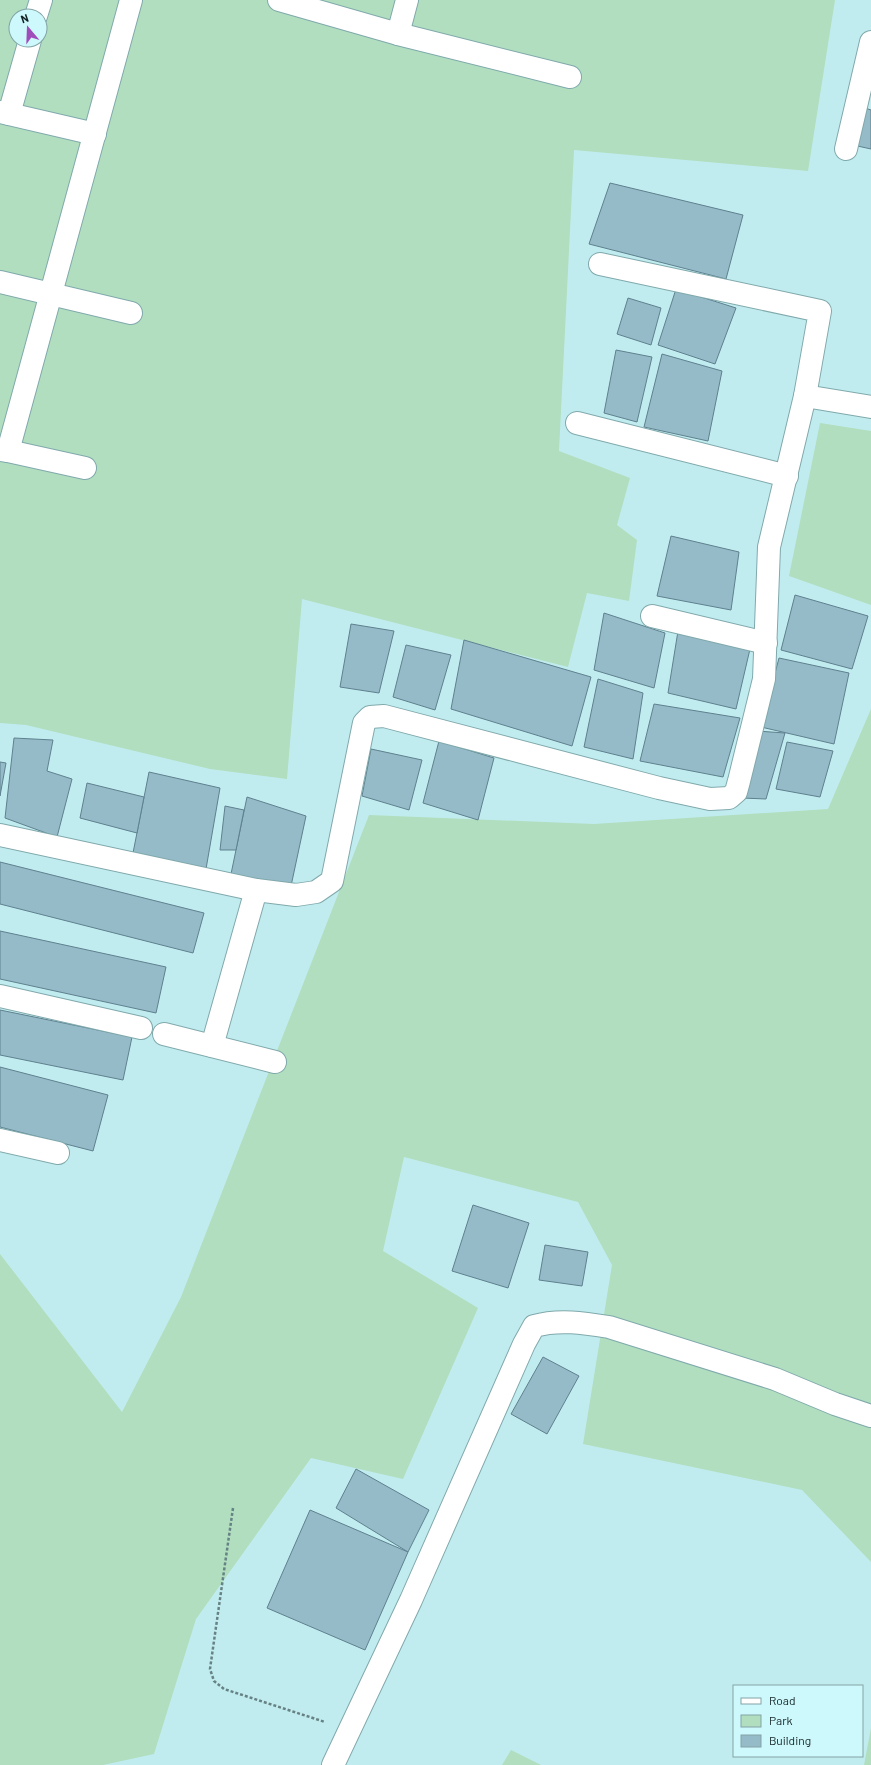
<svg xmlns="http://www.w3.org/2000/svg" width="871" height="1765" font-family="Barlow,sans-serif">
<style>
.green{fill:#b0debf;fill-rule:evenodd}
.building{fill:#95bac8;stroke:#5f818f}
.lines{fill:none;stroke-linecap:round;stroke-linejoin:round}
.minor-casing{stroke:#80a9ac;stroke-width:24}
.path{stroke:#668284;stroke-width:2.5;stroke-dasharray:3 2;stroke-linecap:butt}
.minor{stroke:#fff;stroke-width:22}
</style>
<rect width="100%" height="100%" fill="#c1ecef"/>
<g class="green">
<path d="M 0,0 L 835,0 L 808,171 L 574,150 L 559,451 L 630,478 L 617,525 L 637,540 L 629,601 L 587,593 L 568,667 L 302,599 L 287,779 L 210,769 L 26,725 L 0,723 ZM 16,16 L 40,16 L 40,40 L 16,40 Z"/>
<path d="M 820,423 L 871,431 L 871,605 L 789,576 Z"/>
<path d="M 871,709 L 871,1562 L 802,1490 L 583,1444 L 612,1265 L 578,1202 L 404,1157 L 383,1251 L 478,1308 L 403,1479 L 311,1458 L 196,1619 L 154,1754 L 103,1765 L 0,1765 L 0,1254 L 122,1412 L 181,1297 L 369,815 L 594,824 L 828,809 Z"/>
<path d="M 871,1728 L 871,1765 L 864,1765 Z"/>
<path d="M 511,1750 L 541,1765 L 502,1765 Z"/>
</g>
<g class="building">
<path d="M 862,107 L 871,110 L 871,149 L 853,145 Z"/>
<path d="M 610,183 L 743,215 L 726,279 L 589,244 Z"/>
<path d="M 676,289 L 736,308 L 715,364 L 658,345 Z"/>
<path d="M 628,298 L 661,308 L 651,345 L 617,334 Z"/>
<path d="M 616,350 L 652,357 L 637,422 L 604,413 Z"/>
<path d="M 662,354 L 722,371 L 708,441 L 644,427 Z"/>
<path d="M 671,536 L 739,552 L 731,610 L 657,596 Z"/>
<path d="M 795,595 L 868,616 L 852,669 L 781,650 Z"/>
<path d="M 604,613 L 665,633 L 654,688 L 594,670 Z"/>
<path d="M 351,624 L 394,631 L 379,693 L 340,687 Z"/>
<path d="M 678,631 L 750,649 L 736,709 L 668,693 Z"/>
<path d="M 464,640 L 591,677 L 572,746 L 451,709 Z"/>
<path d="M 406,645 L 451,655 L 435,710 L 393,697 Z"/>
<path d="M 779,658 L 849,673 L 834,744 L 761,727 Z"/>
<path d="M 598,679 L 643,693 L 633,759 L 584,747 Z"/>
<path d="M 654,704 L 740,718 L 723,777 L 640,761 Z"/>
<path d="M 757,731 L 785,733 L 766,799 L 742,798 Z"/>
<path d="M 14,738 L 53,740 L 47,771 L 72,779 L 57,837 L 5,818 Z"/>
<path d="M 439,741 L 494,758 L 478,820 L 423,803 Z"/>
<path d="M 787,742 L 833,751 L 820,797 L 776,789 Z"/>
<path d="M 371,749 L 422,760 L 409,810 L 362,796 Z"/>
<path d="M 0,762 L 6,763 L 0,796 Z"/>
<path d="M 149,772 L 220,788 L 206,869 L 133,853 Z"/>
<path d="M 87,783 L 144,797 L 137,833 L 80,818 Z"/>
<path d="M 247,797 L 306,816 L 291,886 L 231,874 Z"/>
<path d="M 225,806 L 244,810 L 236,850 L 220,850 Z"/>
<path d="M 0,862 L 204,913 L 193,953 L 0,904 Z"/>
<path d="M 0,931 L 166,967 L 156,1013 L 0,979 Z"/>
<path d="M 0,1010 L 132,1037 L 123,1080 L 0,1055 Z"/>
<path d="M 0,1067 L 108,1095 L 93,1151 L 0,1127 Z"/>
<path d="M 473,1205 L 529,1223 L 508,1288 L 452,1271 Z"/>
<path d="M 545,1245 L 588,1252 L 582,1286 L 539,1280 Z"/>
<path d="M 543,1357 L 579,1376 L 547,1434 L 511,1414 Z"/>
<path d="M 356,1469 L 429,1510 L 408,1552 L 336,1508 Z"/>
<path d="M 310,1510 L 408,1552 L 365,1650 L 267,1608 Z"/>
</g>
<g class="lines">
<defs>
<g id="minor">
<path d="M 279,0 L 398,34 L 570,77"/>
<path d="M 36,16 L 41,0"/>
<path d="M 398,34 L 407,0"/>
<path d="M 0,112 L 95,134"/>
<path d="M 9,114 L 30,40"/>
<path d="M 846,149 L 871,42"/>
<path d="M 600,264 L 820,311 L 805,396"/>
<path d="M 0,282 L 131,313"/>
<path d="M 577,423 L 787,476"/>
<path d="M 0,450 L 8,451 L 131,0"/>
<path d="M 8,451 L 85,468"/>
<path d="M 652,616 L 766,643"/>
<path d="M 0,835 L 256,890 L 296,895 L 316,892 L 332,881 L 364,723 L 370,717 L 384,716 L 659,788 L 710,799 L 729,798 L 736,792 L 739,781 L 764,679 L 769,547 L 805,396 L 871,407"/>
<path d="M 0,996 L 141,1028"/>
<path d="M 164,1034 L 275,1062"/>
<path d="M 212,1046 L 256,890"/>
<path d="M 0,1140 L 58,1153"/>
<path d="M 333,1765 L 411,1600 L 524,1344 L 534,1326 C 559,1319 584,1323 609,1327 L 775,1379 L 835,1404 L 871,1416"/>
</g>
</defs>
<use href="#minor" class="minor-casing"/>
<path class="path" d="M 233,1508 L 210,1669 L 214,1681 L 224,1689 L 325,1722"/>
<use href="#minor" class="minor"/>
</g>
<rect x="733" y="1685" width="130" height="72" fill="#cef9fc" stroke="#83a3a6"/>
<rect x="741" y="1698" width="20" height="6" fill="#ffffff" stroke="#83a3a6"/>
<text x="769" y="1705" font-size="12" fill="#132324">Road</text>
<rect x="741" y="1715" width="20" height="12" fill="#b0debf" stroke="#83a3a6"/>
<text x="769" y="1725" font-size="12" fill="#132324">Park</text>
<rect x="741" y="1735" width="20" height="12" fill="#95bac8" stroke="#83a3a6"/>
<text x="769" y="1745" font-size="12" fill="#132324">Building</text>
<g transform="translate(28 28) rotate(341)"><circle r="19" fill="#cef9fc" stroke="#83a3a6"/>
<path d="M0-3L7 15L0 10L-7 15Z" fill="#a04dbc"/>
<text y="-6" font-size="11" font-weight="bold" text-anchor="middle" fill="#132324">N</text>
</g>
</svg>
